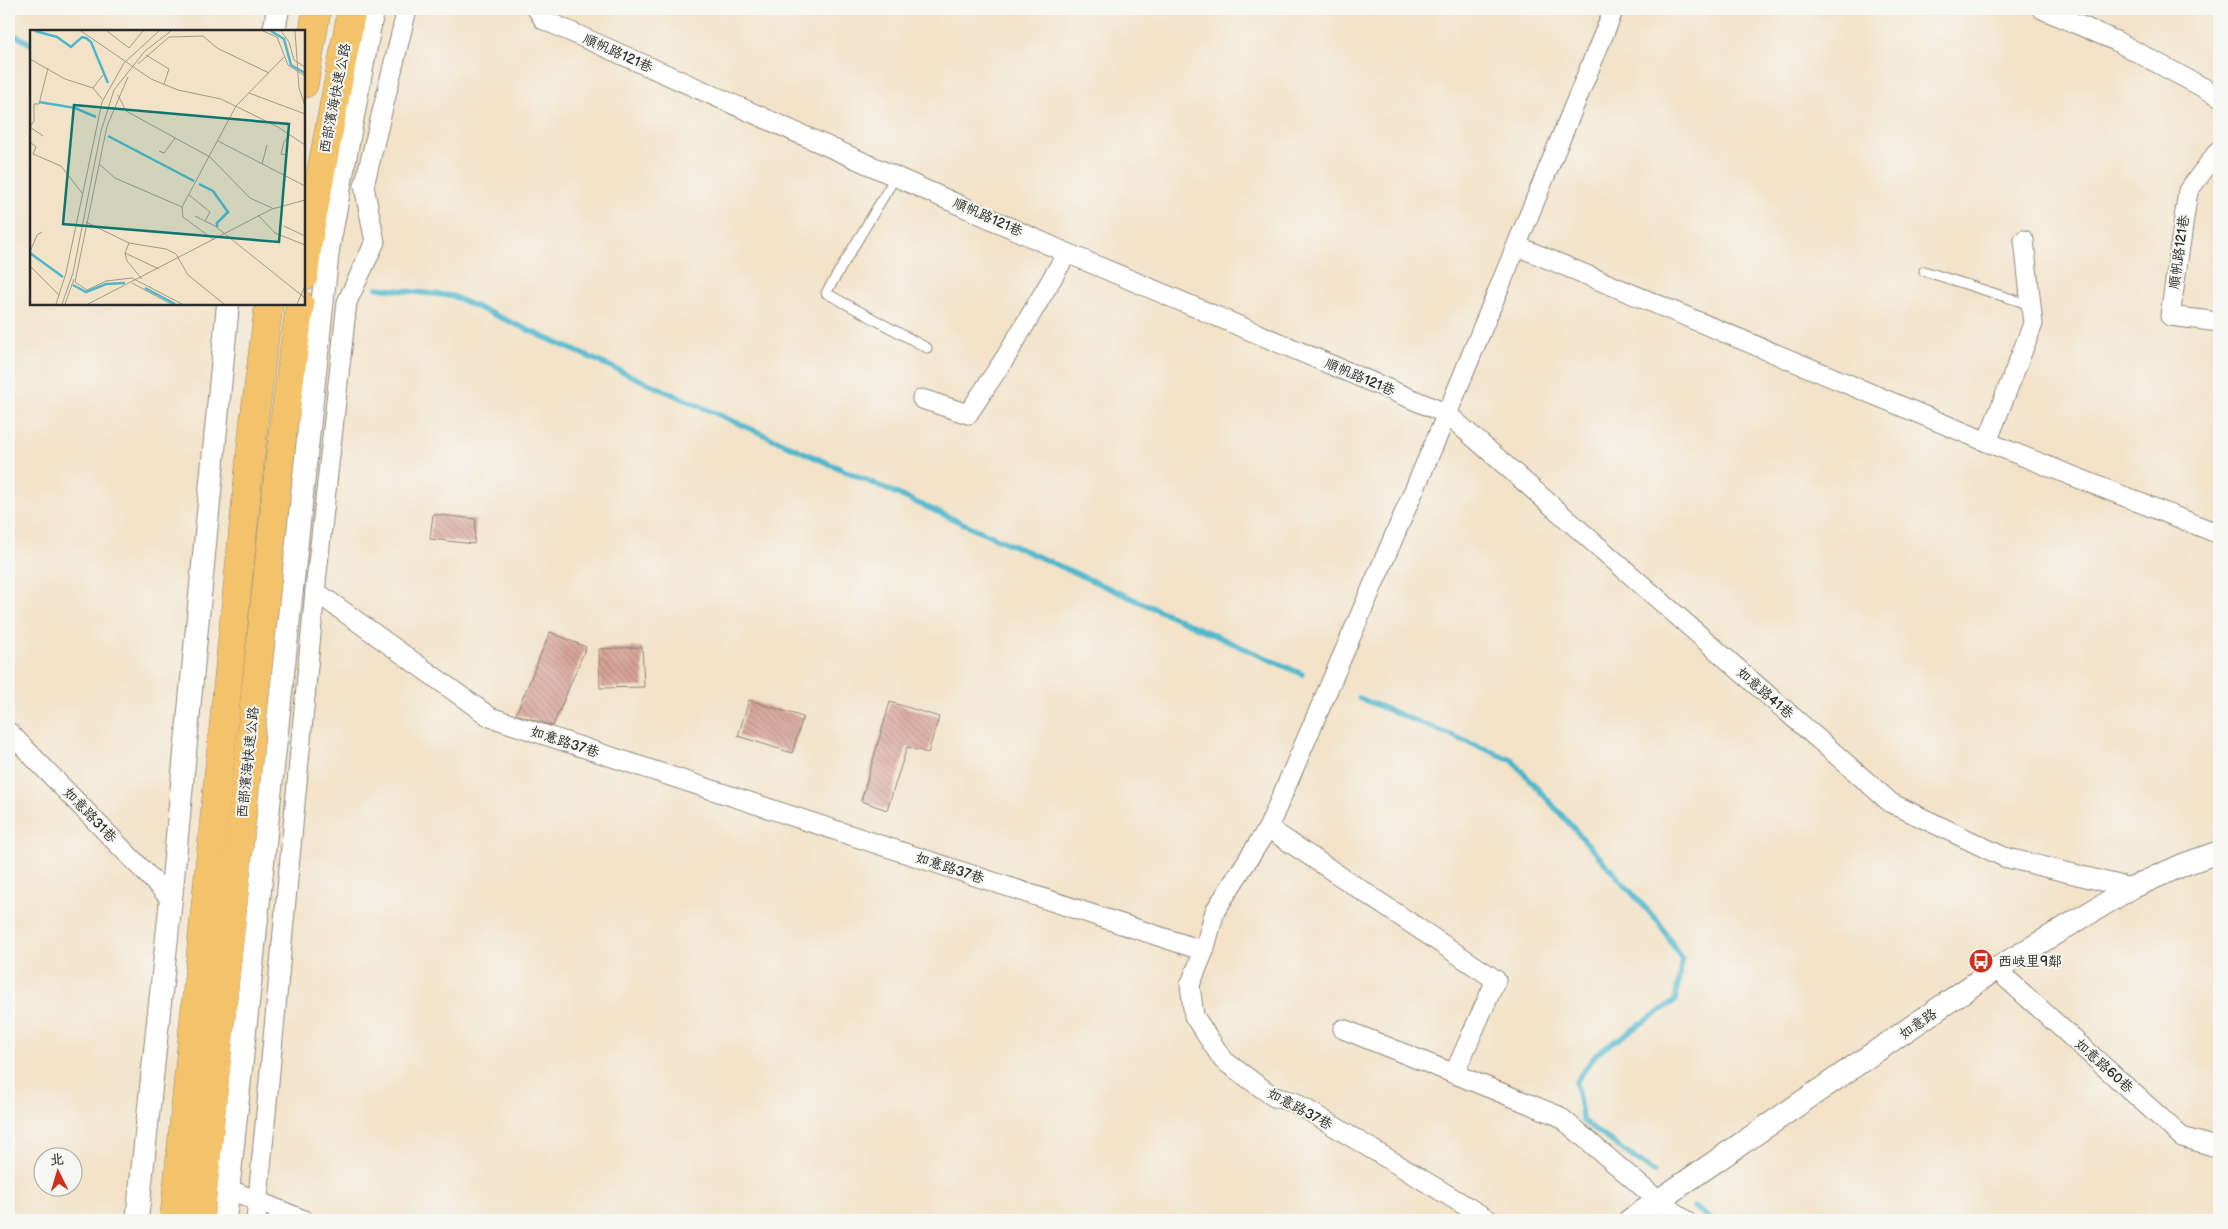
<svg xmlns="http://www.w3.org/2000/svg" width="2228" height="1229" font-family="'Balsamiq Sans','LXGW WenKai TC',sans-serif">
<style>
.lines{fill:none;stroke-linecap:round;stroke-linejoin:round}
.stream{stroke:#4eb6cc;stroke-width:5.5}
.building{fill:url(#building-back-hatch)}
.service-casing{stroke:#8e8679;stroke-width:11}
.minor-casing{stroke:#8e8679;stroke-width:21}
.tertiary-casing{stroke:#8e8679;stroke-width:24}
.trunk-casing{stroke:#8e8679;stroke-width:29}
.service{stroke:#fff;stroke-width:9}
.minor{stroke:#fff;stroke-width:19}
.tertiary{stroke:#fff;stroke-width:22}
.trunk{stroke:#f2c36a;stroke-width:28}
.labels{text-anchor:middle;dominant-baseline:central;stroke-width:4;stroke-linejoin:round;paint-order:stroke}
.street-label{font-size:14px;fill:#2b2b2b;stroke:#f6f6f2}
.poi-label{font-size:14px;fill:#2b2b2b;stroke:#f6f6f2;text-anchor:start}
.inset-river{fill:none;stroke:#4eb6cc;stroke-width:2.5}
.inset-road{fill:none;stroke:#a29989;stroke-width:1}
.view{fill:#0f766e;fill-opacity:0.15;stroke:#0f766e;stroke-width:2.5}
.inset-edge{fill:none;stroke:#2b2b2b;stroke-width:2.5}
</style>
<defs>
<pattern id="building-back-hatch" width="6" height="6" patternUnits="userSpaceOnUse" patternTransform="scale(1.25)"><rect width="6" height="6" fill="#d7a396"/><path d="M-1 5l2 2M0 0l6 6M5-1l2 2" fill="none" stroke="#af857b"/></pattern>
</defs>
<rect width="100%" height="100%" fill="#f6f6f2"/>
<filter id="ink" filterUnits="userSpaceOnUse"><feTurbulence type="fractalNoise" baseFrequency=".02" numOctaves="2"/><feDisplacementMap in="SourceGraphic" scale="10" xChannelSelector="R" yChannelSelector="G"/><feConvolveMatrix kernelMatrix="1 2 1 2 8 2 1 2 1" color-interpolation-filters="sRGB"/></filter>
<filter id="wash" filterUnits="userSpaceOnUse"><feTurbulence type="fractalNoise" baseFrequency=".0096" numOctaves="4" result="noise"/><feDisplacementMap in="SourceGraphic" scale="20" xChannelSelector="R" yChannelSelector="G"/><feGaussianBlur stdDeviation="1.12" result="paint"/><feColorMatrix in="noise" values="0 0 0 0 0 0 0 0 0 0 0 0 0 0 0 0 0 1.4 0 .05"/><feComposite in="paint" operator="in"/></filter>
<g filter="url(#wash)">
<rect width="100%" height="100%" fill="#f2e2c7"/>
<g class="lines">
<g class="stream">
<path d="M 9,36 L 17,36 L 31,44"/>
<path d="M 377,288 L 452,296 L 1302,674"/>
<path d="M 1359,698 L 1512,760 L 1660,924 L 1682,960 L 1675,1001 L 1596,1054 L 1576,1082 L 1583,1121 L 1654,1172"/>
<path d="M 1694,1207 L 1712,1220"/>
</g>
</g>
<g id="blocks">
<g class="building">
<path d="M 433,514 L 476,519 L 474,544 L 430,539 Z"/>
<path d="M 550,632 L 586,647 L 553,726 L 516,714 Z"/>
<path d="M 642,647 L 644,687 L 600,688 L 599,649 Z"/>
<path d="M 749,700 L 803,717 L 792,753 L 738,736 Z"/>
<path d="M 890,702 L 939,717 L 928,753 L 907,747 L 887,810 L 861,801 Z"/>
</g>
</g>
</g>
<g filter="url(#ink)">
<use href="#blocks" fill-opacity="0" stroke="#8e8679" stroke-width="1"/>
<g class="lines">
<defs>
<g id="service">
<path d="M 896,176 L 826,293 L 927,348"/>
<path d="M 1924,271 L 2031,305"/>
</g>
<g id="minor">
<path d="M 537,9 L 544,20 L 1067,253 L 1447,414 L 1891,803 L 2004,857 L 2131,888"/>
<path d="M 2042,9 L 2116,41 L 2219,96"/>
<path d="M 2219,150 L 2188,191 L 2170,316 L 2219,322"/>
<path d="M 1517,246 L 1987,442 L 2219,534"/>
<path d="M 922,399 L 968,414 L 1007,355 L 1067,253"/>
<path d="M 1987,442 L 2033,324 L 2024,240"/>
<path d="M 315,591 L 490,717 L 1204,951 L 1190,985 L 1194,1016 L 1223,1060 L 1274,1097 L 1294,1102 L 1489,1220"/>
<path d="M 9,732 L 171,899"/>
<path d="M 1268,828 L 1496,980 L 1454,1074"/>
<path d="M 1204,951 L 1215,911 L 1268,828 L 1447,414 L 1614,9"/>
<path d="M 1996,969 L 2182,1137 L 2219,1148"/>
<path d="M 1343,1029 L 1559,1116 L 1660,1202 L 1685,1220"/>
<path d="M 228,1189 L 304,1220"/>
<path d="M 256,1220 L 315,591 L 347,302 L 375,242 L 364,186 L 407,9"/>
</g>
<g id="tertiary">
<path d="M 274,31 L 278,9"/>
<path d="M 137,1220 L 171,899 L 228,304"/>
<path d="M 225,1220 L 328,250 L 373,9"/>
<path d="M 1630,1220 L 1996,969 L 2131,888 L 2185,864 L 2219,852"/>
</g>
<g id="trunk">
<path d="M 304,84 L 317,9"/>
<path d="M 304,276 L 308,241 L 352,9"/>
<path d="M 174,1220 L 254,421 L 269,304"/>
<path d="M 200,1220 L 282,438 L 300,304"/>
</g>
</defs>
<use href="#service" class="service-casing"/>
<use href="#minor" class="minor-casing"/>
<use href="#tertiary" class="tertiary-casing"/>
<use href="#trunk" class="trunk-casing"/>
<use href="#service" class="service"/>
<use href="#minor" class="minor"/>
<use href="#tertiary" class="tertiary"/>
<use href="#trunk" class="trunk"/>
</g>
</g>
<defs>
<symbol id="bus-disc" viewBox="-11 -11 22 22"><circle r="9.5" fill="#c8321e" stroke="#f6f6f2"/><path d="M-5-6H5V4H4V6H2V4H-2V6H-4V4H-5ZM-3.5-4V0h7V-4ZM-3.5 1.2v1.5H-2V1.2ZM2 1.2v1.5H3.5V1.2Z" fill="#fff"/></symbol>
</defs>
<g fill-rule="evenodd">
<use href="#bus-disc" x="1967" y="947" width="28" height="28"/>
</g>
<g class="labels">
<g class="street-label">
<text transform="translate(618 53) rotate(24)">順帆路121巷</text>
<text transform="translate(335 98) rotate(-79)">西部濱海快速公路</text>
<text transform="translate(988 217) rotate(24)">順帆路121巷</text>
<text transform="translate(2179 252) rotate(-82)">順帆路121巷</text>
<text transform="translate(1360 377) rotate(23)">順帆路121巷</text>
<text transform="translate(1765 693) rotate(41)">如意路41巷</text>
<text transform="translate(565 742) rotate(18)">如意路37巷</text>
<text transform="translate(248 762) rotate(-84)">西部濱海快速公路</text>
<text transform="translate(90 815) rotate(46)">如意路31巷</text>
<text transform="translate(950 868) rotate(18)">如意路37巷</text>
<text transform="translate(1918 1024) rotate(-35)">如意路</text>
<text transform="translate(2104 1066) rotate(42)">如意路60巷</text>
<text transform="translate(1300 1109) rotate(28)">如意路37巷</text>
</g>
<g class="poi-label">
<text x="1998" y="961">西岐里9鄰</text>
</g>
</g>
<g transform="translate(30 30)">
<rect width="275" height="275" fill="#f2e2c7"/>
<path class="inset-river" d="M 5,1 L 27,7 L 41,17 L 52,7 L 56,8 L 61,12 L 78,53M 241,1 L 254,9 L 261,35 L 275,43M 9,72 L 45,78 L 66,87M 78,106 L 164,151M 169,154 L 183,161 L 198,182 L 187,193 L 187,197M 0,223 L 33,247M 43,255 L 56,262 L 76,254 L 95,253M 115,258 L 145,274"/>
<path class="inset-road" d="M 51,1 L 121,49 L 148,60 L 191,69 L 248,97 L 275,115M 77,1 L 99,18 L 113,1M 233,1 L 247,7 L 258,35 L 275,46M 251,1 L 259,12 L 264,30 L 275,37M 265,1 L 269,58 L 275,76M 116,25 L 139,39 L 134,54M 0,29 L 35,49 L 63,58M 108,34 L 139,7 L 173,6 L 187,18 L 239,43M 98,47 L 77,96 L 45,252 L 57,260 L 76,251 L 102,248 L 152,274M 219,63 L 275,84M 88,65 L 96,81 L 180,127 L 220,168 L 242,178M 72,69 L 63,58 L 73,45M 0,97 L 4,91 L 4,74 L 9,74 L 18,38M 0,97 L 13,106M 188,111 L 275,156M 0,112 L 6,117 L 3,124 L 31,136 L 52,163M 129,121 L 134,123 L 145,108M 257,125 L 251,124 L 254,112 L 260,104M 69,134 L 85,148 L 152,177 L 153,187 L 184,210M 232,134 L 237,115M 159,165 L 180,182 L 175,191M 152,177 L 206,76 L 254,27M 228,185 L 245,203 L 275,215M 165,186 L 185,196 L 275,268M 56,192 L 99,213 L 136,219 L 146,224 L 158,245 L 194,274M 254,196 L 275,206M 99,213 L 95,223 L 129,239M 0,222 L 7,205 L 12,202M 95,223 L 97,231 L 112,249M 0,236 L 29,265M 102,253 L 141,274M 26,274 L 36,243 L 72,72 L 94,33 L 129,1M 32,274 L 43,243 L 71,101 L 84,60 L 115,21 L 141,1M 35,274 L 44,249M 58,274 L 242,179 L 275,170M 267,274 L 275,256"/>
<path class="view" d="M 44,75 L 259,94 L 249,212 L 33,194 Z"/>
<rect width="275" height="275" class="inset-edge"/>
</g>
<rect width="2228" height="1229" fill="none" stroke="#f6f6f2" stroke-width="30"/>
<g transform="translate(58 1172) rotate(355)"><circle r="24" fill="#f6f6f2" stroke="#a5a5a2"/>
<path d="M0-4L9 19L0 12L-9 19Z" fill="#c8321e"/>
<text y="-8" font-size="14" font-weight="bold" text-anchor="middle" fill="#2b2b2b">北</text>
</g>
</svg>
